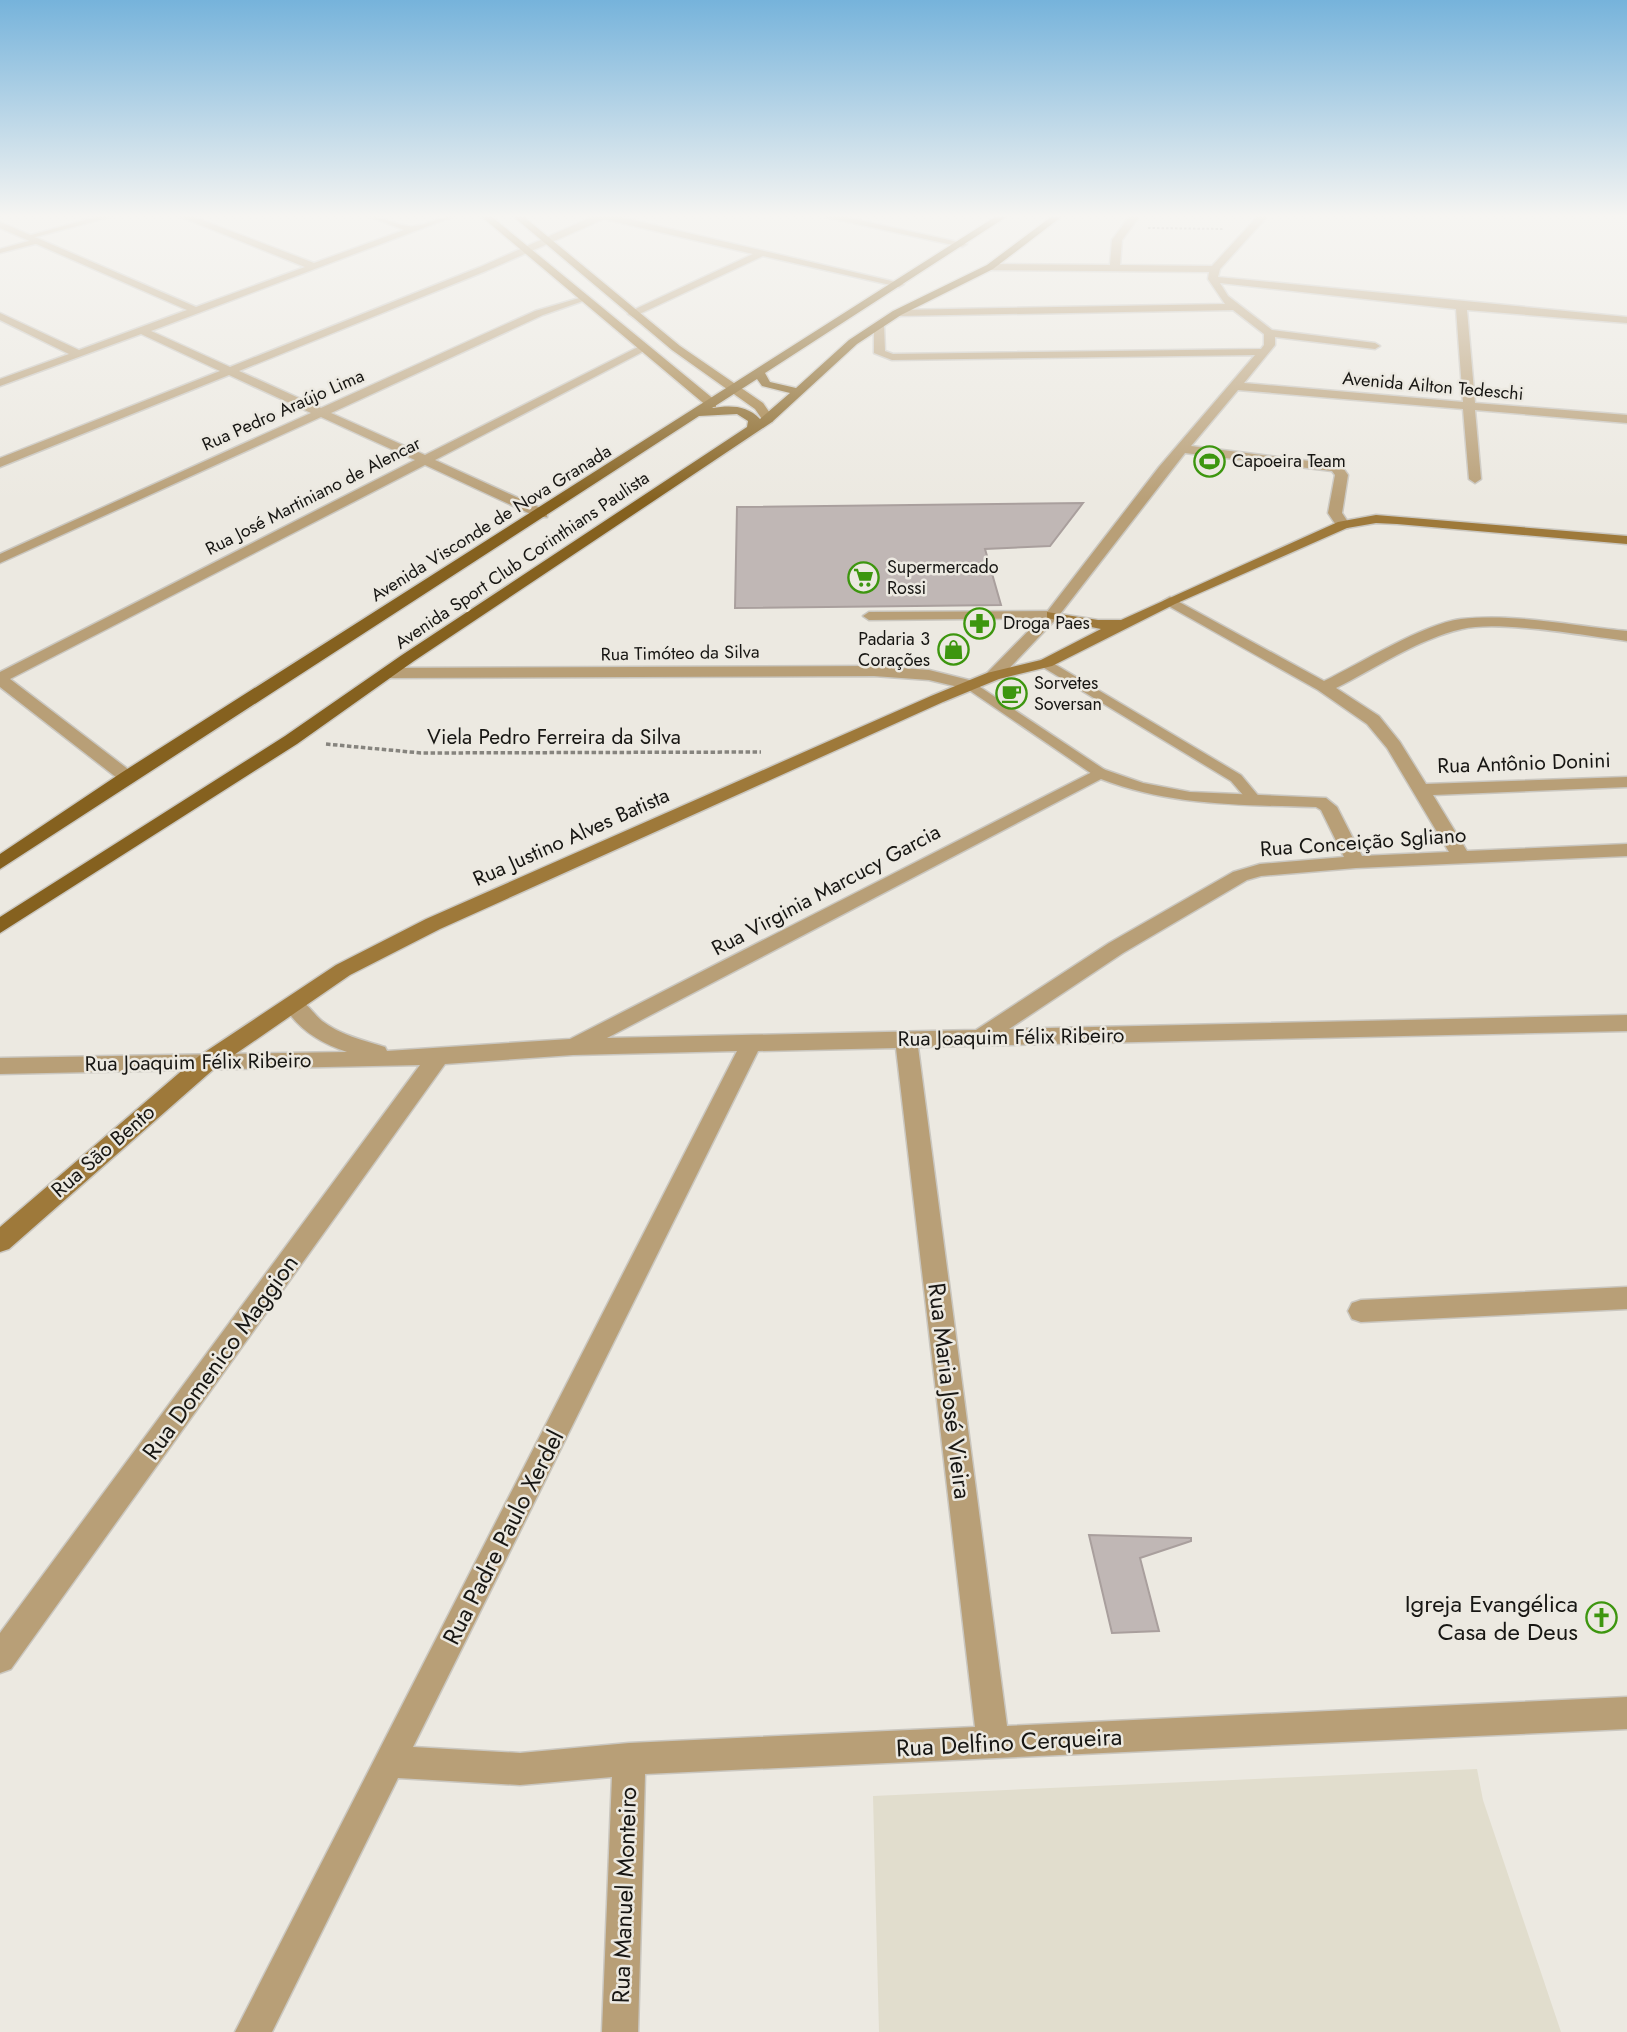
<svg xmlns="http://www.w3.org/2000/svg" width="1627" height="2032" font-family="Jost,sans-serif">
<style>
.built{fill:#e1ddcd}
.building{fill:#c0b7b5;stroke:#a99f9d;stroke-width:2}
.lines{fill:none;stroke-linecap:round;stroke-linejoin:round}
.lane-casing{stroke:#cac7c0;stroke-width:3}
.street-casing{stroke:#cac7c0;stroke-width:3}
.secondary-casing{stroke:#cac7c0;stroke-width:3}
.primary-casing{stroke:#cac7c0;stroke-width:3}
.path-far1{stroke:#86847e;stroke-width:2;stroke-dasharray:2.5 2;stroke-linecap:butt}
.path{stroke:#86847e;stroke-width:3.5;stroke-dasharray:4.5 2.5;stroke-linecap:butt}
.lane{fill:#b89f77;fill-rule:evenodd}
.street{fill:#b89f77;fill-rule:evenodd}
.secondary{fill:#9e793a;fill-rule:evenodd}
.primary{fill:#85611f;fill-rule:evenodd}
.labels{text-anchor:middle;dominant-baseline:central;stroke-width:5;stroke-linejoin:round;paint-order:stroke}
.far-street-label{font-size:18px;fill:#171613;stroke:#ece9e1}
.far-poi-label{font-size:18px;fill:#171613;stroke:#ece9e1;text-anchor:start}
.street-label{font-size:21px;fill:#171613;stroke:#ece9e1}
.near-street-label{font-size:24px;fill:#171613;stroke:#ece9e1}
.near-poi-label{font-size:24px;fill:#171613;stroke:#ece9e1;text-anchor:end}
</style>
<rect width="100%" height="100%" fill="#ece9e1"/>
<path class="built" d="M 1477,1769 L 1483,1800 L 1561,2032 L 879,2032 L 873,1796 Z"/>
<g class="building">
<path d="M 1083,503 L 1050,546 L 985,549 L 1001,605 L 735,608 L 737,507 Z"/>
<path d="M 1089,1535 L 1191,1538 L 1191,1541 L 1140,1558 L 1159,1631 L 1112,1633 Z"/>
</g>
<g class="lines">
<defs>
<g id="lane">
<path d="M 96,217 L 110,217 L 28,239 L 24,237 Z"/>
<path d="M 36,239 L 39,243 L 0,253 L 0,249 Z"/>
<path d="M 1052,611 L 1056,612 L 1056,618 L 869,620 L 863,616 L 869,612 Z"/>
<path d="M 1046,659 L 1241,775 L 1261,799 L 1254,804 L 1249,802 L 1231,781 L 1041,666 L 1041,660 Z"/>
<path d="M 971,681 L 1105,770 L 1105,776 L 1095,776 L 966,688 L 966,682 Z"/>
</g>
<g id="street">
<path d="M 181,217 L 194,217 L 314,263 L 404,230 L 371,217 C 385,217 401,228 414,226 C 428,225 438,217 452,217 L 151,331 L 230,367 L 480,267 L 592,217 L 620,217 L 904,284 L 899,287 L 763,256 L 633,317 L 628,314 L 629,312 L 753,254 L 604,219 L 486,271 L 239,371 L 321,408 L 535,311 L 586,296 L 586,300 L 543,315 L 331,413 L 425,455 L 640,346 L 650,348 L 435,460 L 547,511 L 547,517 L 537,517 L 425,465 L 10,679 L 133,773 L 136,777 L 133,781 L 121,781 L 0,687 L 0,672 L 415,460 L 321,417 L 0,563 L 0,554 L 311,413 L 229,375 L 0,467 L 0,458 L 220,371 L 141,334 L 0,386 L 0,379 L 69,354 L 0,320 L 0,313 L 79,350 L 187,310 L 0,228 L 0,222 L 196,307 L 305,267 Z"/>
<path d="M 825,217 L 845,217 L 967,244 L 962,247 Z"/>
<path d="M 1129,217 L 1139,217 L 1122,240 L 1120,265 L 1212,266 L 1257,217 L 1267,217 L 1220,269 L 1218,277 L 1627,317 L 1627,323 L 1467,310 L 1475,403 L 1627,415 L 1627,423 L 1475,410 L 1481,479 L 1475,483 L 1469,479 L 1463,409 L 1238,390 L 1191,446 L 1341,465 L 1348,475 L 1342,513 L 1350,525 L 1348,528 L 1338,528 L 1328,513 L 1335,475 L 1332,471 L 1185,453 L 1057,618 L 999,679 L 987,679 L 987,673 L 1047,612 L 1159,467 L 1255,355 L 892,360 L 874,353 L 874,325 L 879,322 L 884,325 L 885,351 L 893,354 L 1261,349 L 1264,345 L 1264,334 L 1233,310 L 897,316 L 892,313 L 897,310 L 1225,304 L 1208,279 L 1209,272 L 990,270 L 985,267 L 990,264 L 1110,265 L 1112,240 ZM 1220,283 L 1456,309 L 1463,402 L 1244,383 L 1275,345 L 1275,337 L 1375,349 L 1380,346 L 1375,343 L 1272,330 L 1228,296 Z"/>
<path d="M 1170,597 L 1324,681 C 1361,663 1423,624 1461,619 C 1515,613 1574,626 1627,631 L 1627,641 C 1586,636 1499,620 1462,629 C 1418,639 1376,668 1336,688 L 1379,716 L 1400,742 L 1426,784 L 1627,777 L 1627,787 L 1433,795 L 1467,851 L 1627,844 L 1627,856 L 1356,868 L 1261,876 L 1247,880 L 1123,953 L 1009,1029 L 1627,1015 L 1627,1031 L 918,1047 L 1007,1726 L 1627,1697 L 1627,1729 L 645,1774 L 638,2032 L 602,2032 L 612,1777 L 520,1785 L 398,1778 L 272,2032 L 235,2032 L 737,1051 L 573,1055 L 445,1064 L 11,1669 L 0,1673 L 0,1633 L 420,1065 L 0,1074 L 0,1058 L 347,1052 C 320,1043 297,1029 283,1004 L 286,999 C 303,994 310,1011 322,1021 C 340,1035 363,1040 385,1047 L 387,1051 L 570,1039 L 1100,768 L 1143,783 L 1190,792 L 1326,798 L 1337,807 L 1362,856 L 1449,852 L 1387,748 L 1367,724 L 1318,690 L 1165,604 L 1163,601 ZM 1101,779 C 1170,806 1243,805 1316,807 L 1321,810 L 1344,857 L 1260,864 L 1233,872 L 1109,943 L 976,1030 L 607,1038 ZM 896,1048 L 975,1727 L 629,1743 L 520,1753 L 413,1747 L 758,1051 Z"/>
<path d="M 874,666 L 929,670 L 977,682 L 979,685 L 971,690 L 929,680 L 874,676 L 388,678 L 380,673 L 388,668 Z"/>
<path d="M 1627,1287 L 1627,1309 L 1361,1322 L 1352,1319 L 1348,1311 L 1352,1303 L 1361,1300 Z"/>
</g>
<g id="secondary">
<path d="M 482,217 L 492,217 L 716,401 L 716,407 L 708,407 Z"/>
<path d="M 514,217 L 524,217 L 680,346 L 763,403 L 774,419 L 772,422 L 764,422 L 755,409 L 672,350 Z"/>
<path d="M 1376,515 L 1627,536 L 1627,544 L 1397,524 L 1376,523 L 1347,528 L 1175,604 L 1052,666 L 999,679 L 943,702 L 440,929 L 350,975 L 215,1068 L 9,1249 L 0,1252 L 0,1227 L 199,1056 L 336,965 L 426,919 L 931,696 L 987,673 L 1041,660 L 1101,629 L 1047,618 L 1047,612 L 1098,620 L 1121,620 L 1338,522 Z"/>
</g>
<path id="primary" d="M 995,217 L 1006,217 L 765,373 L 770,382 L 796,388 L 849,340 L 893,311 L 987,265 L 1051,217 L 1061,217 L 993,269 L 901,315 L 857,344 L 772,422 L 414,661 L 297,744 L 0,933 L 0,917 L 285,736 L 402,655 L 747,427 L 748,421 L 737,414 L 699,416 L 0,869 L 0,854 L 121,773 ZM 757,379 L 762,386 L 790,393 L 760,419 C 747,405 730,405 712,408 Z"/>
</defs>
<use href="#lane" class="lane-casing"/>
<use href="#street" class="street-casing"/>
<use href="#secondary" class="secondary-casing"/>
<use href="#primary" class="primary-casing"/>
<path class="path-far1" d="M 1148,228 L 1223,229"/>
<path class="path" d="M 326,744 L 421,753 L 761,752"/>
<use href="#lane" class="lane"/>
<use href="#street" class="street"/>
<use href="#secondary" class="secondary"/>
<use href="#primary" class="primary"/>
</g>
<linearGradient id="sky" x2="0" y2="1"><stop stop-color="#76b3db"/><stop offset="0.43" stop-color="#f6f5f2"/><stop offset="1" stop-color="#f6f5f2" stop-opacity="0"/></linearGradient>
<rect width="1627" height="502" fill="url(#sky)"/>
<defs>
<symbol id="stadium-ring" viewBox="-11 -11 22 22"><circle r="9.5" fill="#ece9e1" stroke="#3d960f" stroke-width="1.5"/><path d="M0-5a6.5 5 0 1 0 0 10a6.5 5 0 1 0 0-10ZM-3.5-1.8h7v3.6h-7Z" fill="#3d960f"/></symbol>
<symbol id="supermarket-ring" viewBox="-11 -11 22 22"><circle r="9.5" fill="#ece9e1" stroke="#3d960f" stroke-width="1.5"/><path d="M-6-5.5h2.5l.6 2H6L4.5 2H-2.5L-4.4-4H-6ZM-1.5 3.2a1.3 1.3 0 1 0 .1 0ZM3 3.2a1.3 1.3 0 1 0 .1 0Z" fill="#3d960f"/></symbol>
<symbol id="pharmacy-ring" viewBox="-11 -11 22 22"><circle r="9.5" fill="#ece9e1" stroke="#3d960f" stroke-width="1.5"/><path d="M-2-6h4v4h4v4h-4v4h-4v-4h-4v-4h4Z" fill="#3d960f"/></symbol>
<symbol id="shop-ring" viewBox="-11 -11 22 22"><circle r="9.5" fill="#ece9e1" stroke="#3d960f" stroke-width="1.5"/><path d="M-5-2.5h2.3a2.7 3.5 0 0 1 5.4 0H5L5.5 6h-11ZM-1.5-2.5h3a1.5 2.3 0 0 0-3 0Z" fill="#3d960f"/></symbol>
<symbol id="cafe-ring" viewBox="-11 -11 22 22"><circle r="9.5" fill="#ece9e1" stroke="#3d960f" stroke-width="1.5"/><path d="M-5.5-4.5H6V0H3Q3 3.5 0 3.5H-2.5Q-5.5 3.5-5.5 0ZM3-3.2v2h1.7v-2ZM-6 4.5H4V6H-6Z" fill="#3d960f"/></symbol>
<symbol id="church-ring" viewBox="-11 -11 22 22"><circle r="9.5" fill="#ece9e1" stroke="#3d960f" stroke-width="1.5"/><path d="M-1.2-6h2.4v3.5h3.3v2.4h-3.3V6h-2.4V-.1h-3.3v-2.4h3.3Z" fill="#3d960f"/></symbol>
</defs>
<g fill-rule="evenodd">
<use href="#stadium-ring" x="1192" y="444" width="35" height="35"/>
<use href="#supermarket-ring" x="846" y="560" width="35" height="35"/>
<use href="#pharmacy-ring" x="962" y="606" width="35" height="35"/>
<use href="#shop-ring" x="936" y="632" width="35" height="35"/>
<use href="#cafe-ring" x="994" y="676" width="35" height="35"/>
<use href="#church-ring" x="1584" y="1600" width="35" height="35"/>
</g>
<g class="labels">
<g class="far-street-label">
<text transform="translate(1433 386) rotate(5)">Avenida Ailton Tedeschi</text>
<text transform="translate(283 410) rotate(-24)">Rua Pedro Araújo Lima</text>
<text transform="translate(313 496) rotate(-27)">Rua José Martiniano de Alencar</text>
<text transform="translate(491 523) rotate(-32)">Avenida Visconde de Nova Granada</text>
<text transform="translate(522 560) rotate(-34)">Avenida Sport Club Corinthians Paulista</text>
<text transform="translate(680 653) rotate(-1)">Rua Timóteo da Silva</text>
</g>
<g class="far-poi-label">
<text x="1232" y="461">Capoeira Team</text>
<text x="887" y="567">Supermercado<tspan x="887" dy="21">Rossi</tspan></text>
<text x="1003" y="623">Droga Paes</text>
<text x="930" y="639" text-anchor="end">Padaria 3<tspan x="930" dy="21">Corações</tspan></text>
<text x="1034" y="683">Sorvetes<tspan x="1034" dy="21">Soversan</tspan></text>
</g>
<g class="street-label">
<text x="554" y="737">Viela Pedro Ferreira da Silva</text>
<text transform="translate(1524 763) rotate(-2)">Rua Antônio Donini</text>
<text transform="translate(571 837) rotate(-24)">Rua Justino Alves Batista</text>
<text transform="translate(1363 842) rotate(-4)">Rua Conceição Sgliano</text>
<text transform="translate(826 890) rotate(-28)">Rua Virginia Marcucy Garcia</text>
<text transform="translate(1011 1037) rotate(-1)">Rua Joaquim Félix Ribeiro</text>
<text transform="translate(198 1062) rotate(-1)">Rua Joaquim Félix Ribeiro</text>
<text transform="translate(103 1151) rotate(-41)">Rua São Bento</text>
</g>
<g class="near-street-label">
<text transform="translate(220 1357) rotate(-54)">Rua Domenico Maggion</text>
<text transform="translate(950 1391) rotate(83)">Rua Maria José Vieira</text>
<text transform="translate(503 1537) rotate(-63)">Rua Padre Paulo Xerdel</text>
<text transform="translate(1009 1742) rotate(-3)">Rua Delfino Cerqueira</text>
<text transform="translate(624 1895) rotate(-88)">Rua Manuel Monteiro</text>
</g>
<g class="near-poi-label">
<text x="1578" y="1603">Igreja Evangélica<tspan x="1578" dy="28">Casa de Deus</tspan></text>
</g>
</g>
</svg>
